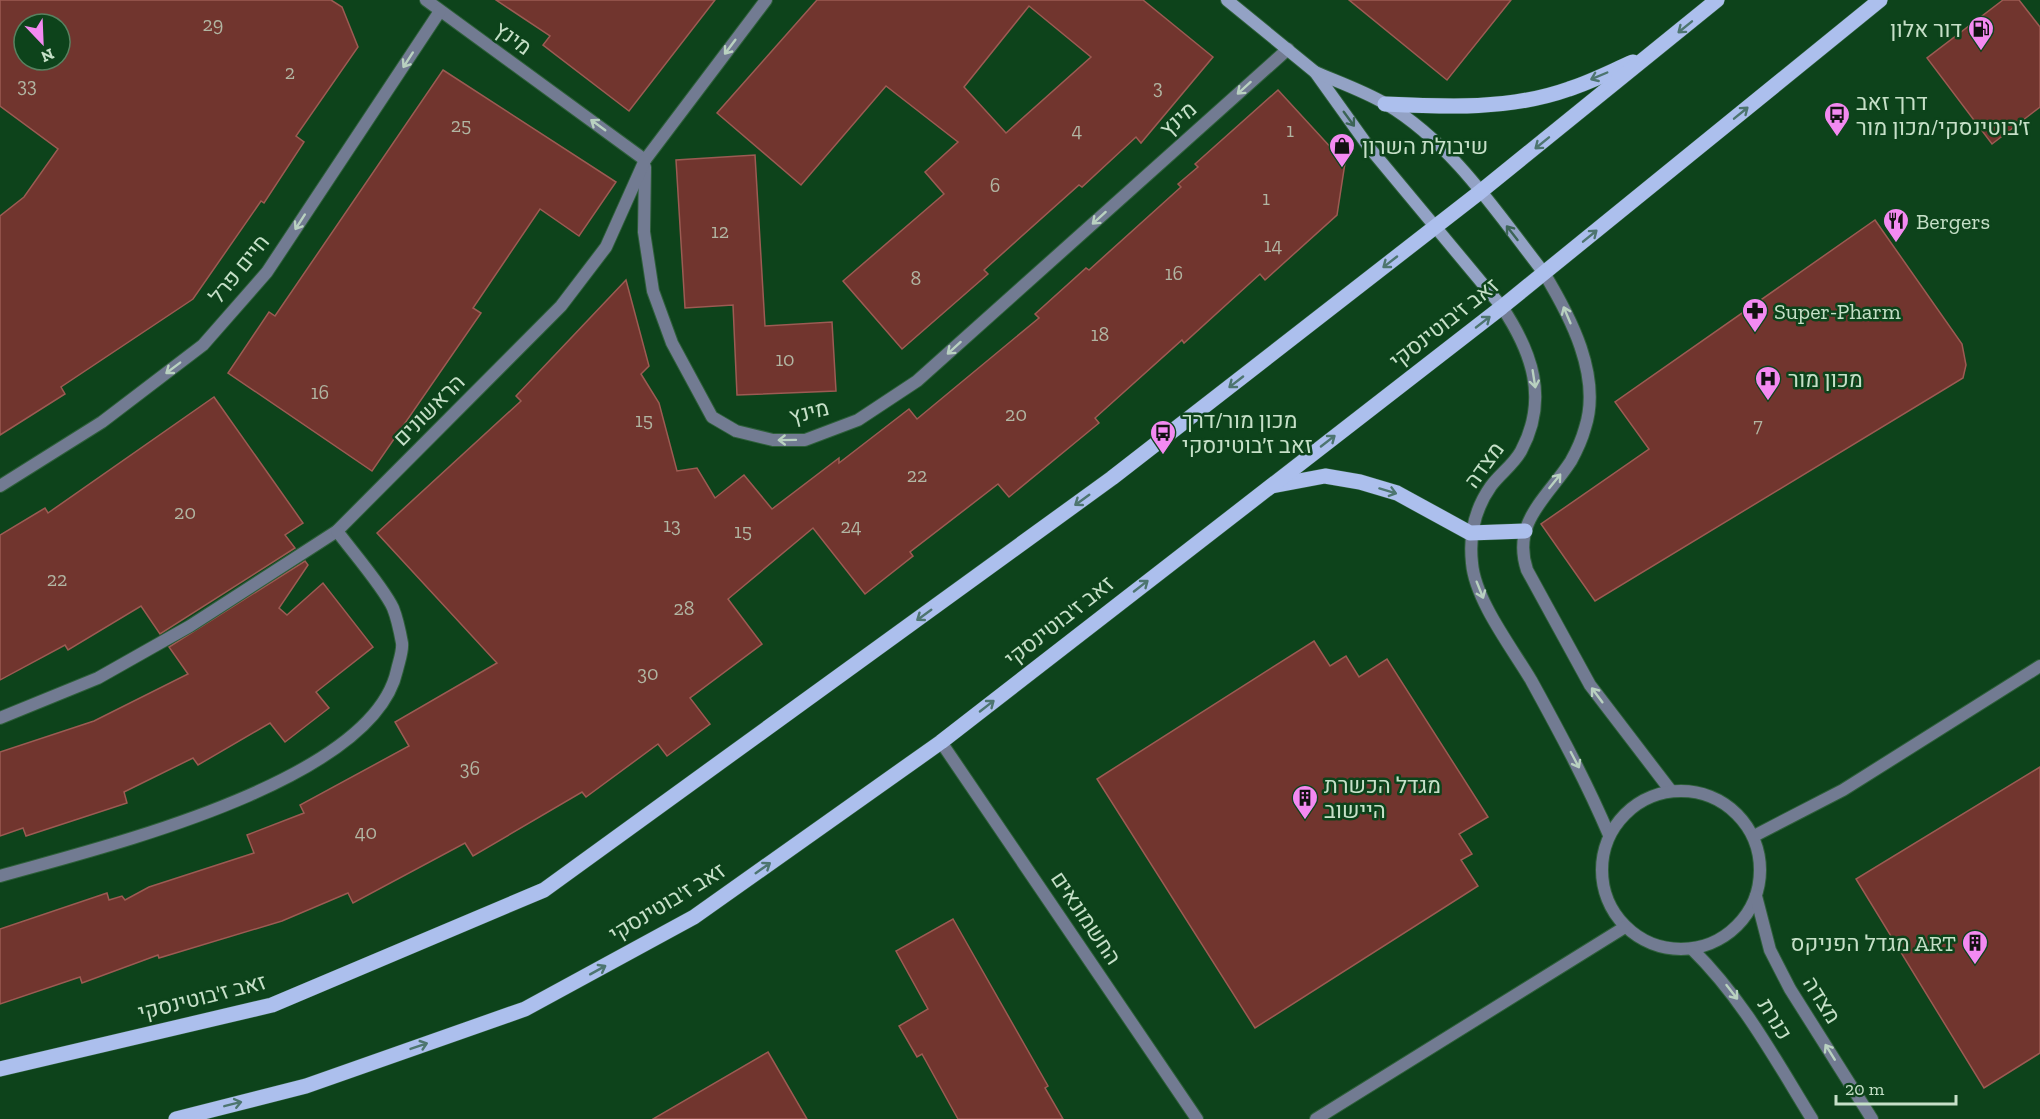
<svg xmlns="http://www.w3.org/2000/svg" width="2040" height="1119" font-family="'Zilla Slab',Heebo,serif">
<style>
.building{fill:#71352e;stroke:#9c5b53;stroke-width:1.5;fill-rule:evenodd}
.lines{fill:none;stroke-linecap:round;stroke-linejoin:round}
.street-casing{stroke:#2e5f3a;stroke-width:14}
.secondary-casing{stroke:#2e5f3a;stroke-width:14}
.primary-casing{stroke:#2e5f3a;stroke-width:16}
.street{stroke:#727b92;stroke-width:12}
.secondary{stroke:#93a2c5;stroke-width:12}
.primary{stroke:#acbfed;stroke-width:15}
.oneway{stroke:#4d756f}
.oneway2{stroke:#b9d1c0}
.oneway3{stroke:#3c6456}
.labels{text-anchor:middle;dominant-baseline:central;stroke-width:5;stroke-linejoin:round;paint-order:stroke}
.number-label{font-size:20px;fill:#b1b5a2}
.poi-label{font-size:22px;fill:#c6e0c8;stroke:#0d431b;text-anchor:start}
.street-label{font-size:22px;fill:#c6e0c8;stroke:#0d431b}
</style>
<rect width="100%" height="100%" fill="#0d431b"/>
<g class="building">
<path d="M 0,0 L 331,0 L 342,7 L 358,47 L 296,136 L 304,142 L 264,203 L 261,201 L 193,299 L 61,387 L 65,394 L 0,435 L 0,216 L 24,197 L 58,149 L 0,106 ZM 24,24 L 60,24 L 60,60 L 24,60 Z"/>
<path d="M 496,0 L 715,0 L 629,111 L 543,45 L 550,36 Z"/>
<path d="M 817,0 L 1143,0 L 1213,57 L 1141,143 L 1136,137 L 1082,187 L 1079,185 L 984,270 L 988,274 L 902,349 L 843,281 L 944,194 L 925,172 L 958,142 L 886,86 L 801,185 L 717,113 ZM 1029,6 L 1091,57 L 1006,133 L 964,87 Z"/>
<path d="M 1349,0 L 1511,0 L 1447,80 Z"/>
<path d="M 2003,0 L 2019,0 L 2040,27 L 2040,107 L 1992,144 L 1927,58 Z"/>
<path d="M 443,70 L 616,182 L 579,236 L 540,209 L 473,308 L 481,313 L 372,471 L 228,373 L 269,312 L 275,316 Z"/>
<path d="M 1278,90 L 1345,163 L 1337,215 L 1265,280 L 1260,274 L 1184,343 L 1182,340 L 1095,418 L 1099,423 L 1009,497 L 998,484 L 910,552 L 913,556 L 865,594 L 813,528 L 728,599 L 762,644 L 690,698 L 710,724 L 667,756 L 658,744 L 586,797 L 582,792 L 473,856 L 465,843 L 353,903 L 348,893 L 282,921 L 159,958 L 158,955 L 82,983 L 80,977 L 0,1004 L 0,929 L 107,893 L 109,900 L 122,896 L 125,900 L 149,887 L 254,853 L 247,835 L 304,813 L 300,805 L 409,746 L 395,722 L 497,663 L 377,533 L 521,401 L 516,396 L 626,280 L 649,366 L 641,374 L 659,403 L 677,471 L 697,468 L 715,498 L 744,475 L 772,509 L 839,458 L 839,463 L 909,409 L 917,419 L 1039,318 L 1035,314 L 1086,268 L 1089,270 L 1181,187 L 1178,184 L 1198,167 L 1195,164 Z"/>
<path d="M 755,155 L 765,326 L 832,322 L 836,391 L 737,395 L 733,305 L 685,308 L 676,160 Z"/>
<path d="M 1875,220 L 1962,344 L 1966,365 L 1963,378 L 1595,601 L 1541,524 L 1649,449 L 1615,402 Z"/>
<path d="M 214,397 L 303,523 L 285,535 L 295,548 L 160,634 L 141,606 L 68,650 L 65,645 L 0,680 L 0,535 L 45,508 L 48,513 Z"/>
<path d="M 305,561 L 308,565 L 279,608 L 287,615 L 323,583 L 373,647 L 316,692 L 329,708 L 285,742 L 270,723 L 198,765 L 193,758 L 124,792 L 127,803 L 26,836 L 23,828 L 0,836 L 0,752 L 94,721 L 188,674 L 169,647 Z"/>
<path d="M 1314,641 L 1330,666 L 1346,656 L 1359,677 L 1387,659 L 1488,817 L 1459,834 L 1472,854 L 1461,860 L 1478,886 L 1255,1028 L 1097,779 Z"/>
<path d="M 2040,767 L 2040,1053 L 1984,1088 L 1856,879 Z"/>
<path d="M 953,919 L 1048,1086 L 1045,1088 L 1063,1119 L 958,1119 L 922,1054 L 917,1057 L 899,1026 L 928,1009 L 896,951 Z"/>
<path d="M 768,1052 L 807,1119 L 653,1119 Z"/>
</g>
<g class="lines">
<defs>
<g id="street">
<path d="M 426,0 L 645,160"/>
<path d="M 645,167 L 644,232 L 653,291 L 672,343 L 712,417 L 736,431 L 773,440 L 805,440 L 858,420 L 917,381 L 1288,49"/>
<path d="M 1544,273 C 1570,316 1602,376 1585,428 C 1582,439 1576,452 1571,461 C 1548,497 1511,522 1527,570 L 1590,685 L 1671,791"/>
<path d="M 1502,307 C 1532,352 1549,399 1521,451 C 1514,464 1500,474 1491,486 C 1474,510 1469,535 1472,563 C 1475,600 1512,648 1531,680 C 1559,731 1586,781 1609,835"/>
<path d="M 0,486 L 102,422 L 203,345 L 267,272 L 440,11"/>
<path d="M 0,718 L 98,678 L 190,626 L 337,531 L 561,306 L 606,247 L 645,160 L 766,0"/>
<path d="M 941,742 L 1197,1119"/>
<circle cx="1681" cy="870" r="79"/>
<path d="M 1754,836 L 1843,790 L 2040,666"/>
<path d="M 0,876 C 98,848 373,783 397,670 C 399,661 403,651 402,643 C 400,632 397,618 393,608 C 384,588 351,550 337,531"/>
<path d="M 1756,896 L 1770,950 L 1790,989 L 1872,1119"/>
<path d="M 1692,949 C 1743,999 1775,1059 1812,1119"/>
<path d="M 1316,1119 L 1625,927"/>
</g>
<g id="secondary">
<path d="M 1227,0 L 1315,72 L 1368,146 L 1502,307"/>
<path d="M 1315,72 C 1338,82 1364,91 1386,104 C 1452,143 1498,214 1544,273"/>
</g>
<g id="primary">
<path d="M 1385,104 C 1447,107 1510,110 1569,89 C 1591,82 1612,71 1633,62"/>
<path d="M 1272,486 L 1325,476 L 1360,482 L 1397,493 L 1470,533 L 1525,531"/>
<path d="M 0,1069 L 272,1005 L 544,890 L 1112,478 L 1480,192 L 1717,0"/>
<path d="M 176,1119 L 306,1086 L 525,1009 L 694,917 L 941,742 L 1502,307 L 1880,0"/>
</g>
</defs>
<use href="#street" class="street-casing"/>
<use href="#secondary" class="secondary-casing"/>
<use href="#primary" class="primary-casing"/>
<use href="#street" class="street"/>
<use href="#secondary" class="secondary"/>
<use href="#primary" class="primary"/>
</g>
<defs><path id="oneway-shaft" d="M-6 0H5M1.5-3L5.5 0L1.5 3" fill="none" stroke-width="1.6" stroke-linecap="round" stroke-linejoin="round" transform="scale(1.5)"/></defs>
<g class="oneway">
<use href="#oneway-shaft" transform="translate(1685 27) rotate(141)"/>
<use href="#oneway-shaft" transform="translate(1599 76) rotate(157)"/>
<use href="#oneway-shaft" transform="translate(1741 113) rotate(-39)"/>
<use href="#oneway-shaft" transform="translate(1542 143) rotate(141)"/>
<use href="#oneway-shaft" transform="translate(1590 236) rotate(-39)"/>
<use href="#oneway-shaft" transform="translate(1390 262) rotate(142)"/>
<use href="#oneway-shaft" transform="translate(1483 322) rotate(-38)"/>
<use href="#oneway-shaft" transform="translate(1236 382) rotate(142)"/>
<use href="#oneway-shaft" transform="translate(1328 441) rotate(-38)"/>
<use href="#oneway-shaft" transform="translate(1388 491) rotate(17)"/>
<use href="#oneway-shaft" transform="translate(1082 500) rotate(144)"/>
<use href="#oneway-shaft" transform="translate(1141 586) rotate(-38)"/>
<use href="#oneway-shaft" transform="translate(924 615) rotate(144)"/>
<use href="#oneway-shaft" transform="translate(987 706) rotate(-38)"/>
<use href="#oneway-shaft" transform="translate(763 868) rotate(-35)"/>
<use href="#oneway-shaft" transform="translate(598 970) rotate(-29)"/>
<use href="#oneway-shaft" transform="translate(419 1046) rotate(-19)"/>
<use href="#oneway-shaft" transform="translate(233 1104) rotate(-14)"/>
</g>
<g class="oneway2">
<use href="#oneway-shaft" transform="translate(730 47) rotate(127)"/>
<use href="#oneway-shaft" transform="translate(408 60) rotate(123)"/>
<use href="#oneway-shaft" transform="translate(1244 88) rotate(138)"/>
<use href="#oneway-shaft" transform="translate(598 125) rotate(-144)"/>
<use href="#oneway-shaft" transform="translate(1099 218) rotate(138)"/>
<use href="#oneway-shaft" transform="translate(300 222) rotate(123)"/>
<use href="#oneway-shaft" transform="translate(1567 315) rotate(-113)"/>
<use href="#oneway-shaft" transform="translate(954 348) rotate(138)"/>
<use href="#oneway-shaft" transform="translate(173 368) rotate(143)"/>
<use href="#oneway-shaft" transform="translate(1534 379) rotate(81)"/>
<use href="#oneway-shaft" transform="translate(787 440) rotate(179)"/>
<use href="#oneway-shaft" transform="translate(1555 481) rotate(-51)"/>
<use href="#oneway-shaft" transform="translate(1480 590) rotate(68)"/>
<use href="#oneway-shaft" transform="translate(1597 695) rotate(-127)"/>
<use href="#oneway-shaft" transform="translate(1575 760) rotate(62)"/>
<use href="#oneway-shaft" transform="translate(1732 992) rotate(52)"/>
<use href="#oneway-shaft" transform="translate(1830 1052) rotate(-122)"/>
</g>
<g class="oneway3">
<use href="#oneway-shaft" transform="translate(1349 119) rotate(54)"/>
<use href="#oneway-shaft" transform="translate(1512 233) rotate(-128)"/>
</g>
<defs>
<symbol id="fuel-pin" viewBox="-11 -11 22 30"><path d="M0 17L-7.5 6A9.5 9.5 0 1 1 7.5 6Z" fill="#f38af1" stroke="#0d431b"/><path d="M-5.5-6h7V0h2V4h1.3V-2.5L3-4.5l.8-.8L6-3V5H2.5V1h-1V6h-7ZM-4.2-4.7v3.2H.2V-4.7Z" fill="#111"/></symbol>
<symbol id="bus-pin" viewBox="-11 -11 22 30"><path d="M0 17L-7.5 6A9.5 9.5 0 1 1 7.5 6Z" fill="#f38af1" stroke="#0d431b"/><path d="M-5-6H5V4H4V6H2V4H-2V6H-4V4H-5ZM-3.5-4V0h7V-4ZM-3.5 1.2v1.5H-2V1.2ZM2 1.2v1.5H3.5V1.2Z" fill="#111"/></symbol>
<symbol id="shop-pin" viewBox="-11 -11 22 30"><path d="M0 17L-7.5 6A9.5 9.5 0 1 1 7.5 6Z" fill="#f38af1" stroke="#0d431b"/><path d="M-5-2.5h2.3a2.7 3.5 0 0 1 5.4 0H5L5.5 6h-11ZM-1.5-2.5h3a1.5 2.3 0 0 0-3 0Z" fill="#111"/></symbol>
<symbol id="restaurant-pin" viewBox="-11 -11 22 30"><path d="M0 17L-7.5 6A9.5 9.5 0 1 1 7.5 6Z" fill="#f38af1" stroke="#0d431b"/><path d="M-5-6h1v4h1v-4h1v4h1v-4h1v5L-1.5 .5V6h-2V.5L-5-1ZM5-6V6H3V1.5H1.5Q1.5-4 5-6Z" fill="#111"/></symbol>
<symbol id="pharmacy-pin" viewBox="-11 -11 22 30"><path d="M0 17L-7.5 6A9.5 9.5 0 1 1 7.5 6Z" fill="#f38af1" stroke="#0d431b"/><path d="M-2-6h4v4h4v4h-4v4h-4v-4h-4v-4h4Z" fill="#111"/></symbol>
<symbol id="hospital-pin" viewBox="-11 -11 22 30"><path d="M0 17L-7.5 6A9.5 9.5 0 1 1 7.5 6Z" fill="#f38af1" stroke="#0d431b"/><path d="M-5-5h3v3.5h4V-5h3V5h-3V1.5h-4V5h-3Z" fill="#111"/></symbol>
<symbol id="building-pin" viewBox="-11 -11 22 30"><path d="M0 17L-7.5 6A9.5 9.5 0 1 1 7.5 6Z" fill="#f38af1" stroke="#0d431b"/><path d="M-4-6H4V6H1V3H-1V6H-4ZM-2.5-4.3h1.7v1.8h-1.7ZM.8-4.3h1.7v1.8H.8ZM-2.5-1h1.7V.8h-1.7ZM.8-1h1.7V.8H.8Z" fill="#111"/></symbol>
</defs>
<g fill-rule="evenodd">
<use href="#fuel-pin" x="1966" y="14" width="30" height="40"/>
<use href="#bus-pin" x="1822" y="100" width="30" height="40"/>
<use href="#shop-pin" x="1327" y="131" width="30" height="40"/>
<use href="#restaurant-pin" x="1881" y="206" width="30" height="40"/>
<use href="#pharmacy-pin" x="1740" y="296" width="30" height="40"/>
<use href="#hospital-pin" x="1753" y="364" width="30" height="40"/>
<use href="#bus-pin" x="1148" y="418" width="30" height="40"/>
<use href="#building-pin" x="1290" y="783" width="30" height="40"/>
<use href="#building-pin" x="1960" y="928" width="30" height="40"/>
</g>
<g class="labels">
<g class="number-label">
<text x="213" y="24">29</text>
<text x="290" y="72">2</text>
<text x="27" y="85">33</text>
<text x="1158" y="87">3</text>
<text x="461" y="125">25</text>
<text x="1077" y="130">4</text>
<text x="1290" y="130">1</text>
<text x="995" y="185">6</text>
<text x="1266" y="198">1</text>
<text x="720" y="231">12</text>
<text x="1273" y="245">14</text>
<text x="1174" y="273">16</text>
<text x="916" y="278">8</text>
<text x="1100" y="334">18</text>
<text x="785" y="359">10</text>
<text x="320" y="392">16</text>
<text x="1016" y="414">20</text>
<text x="644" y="420">15</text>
<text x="1758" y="425">7</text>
<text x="917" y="475">22</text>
<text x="185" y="512">20</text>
<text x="672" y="525">13</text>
<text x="851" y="526">24</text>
<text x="743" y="531">15</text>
<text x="57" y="579">22</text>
<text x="684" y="608">28</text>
<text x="648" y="673">30</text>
<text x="470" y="768">36</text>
<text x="366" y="832">40</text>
</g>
<g class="poi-label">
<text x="1962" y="29" text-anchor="end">דור אלון</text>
<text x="1856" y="102">דרך זאב<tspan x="1856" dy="25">ז׳בוטינסקי/מכון מור</tspan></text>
<text x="1362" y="146">שיבולת השרון</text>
<text x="1916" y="221">Bergers</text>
<text x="1774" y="311">Super-Pharm</text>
<text x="1788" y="379">מכון מור</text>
<text x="1182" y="420">מכון מור/דרך<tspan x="1182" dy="25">זאב ז׳בוטינסקי</tspan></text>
<text x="1324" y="785">מגדל הכשרת<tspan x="1324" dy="25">היישוב</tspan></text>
<text x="1956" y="943" text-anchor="end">מגדל הפניקס ART</text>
</g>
<g class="street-label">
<text transform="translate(513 38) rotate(36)">מינץ</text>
<text transform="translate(1178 119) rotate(-42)">מינץ</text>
<text transform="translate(239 269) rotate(-51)">חיים פרל</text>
<text transform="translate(1444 323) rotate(-38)">זאב ז'בוטינסקי</text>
<text transform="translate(429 410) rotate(-45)">הראשונים</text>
<text transform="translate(809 412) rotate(-14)">מינץ</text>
<text transform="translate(1484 465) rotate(-54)">מצדה</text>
<text transform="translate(1059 621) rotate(-38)">זאב ז'בוטינסקי</text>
<text transform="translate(667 902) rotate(-31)">זאב ז'בוטינסקי</text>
<text transform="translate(1086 918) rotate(56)">החשמונאים</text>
<text transform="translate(202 997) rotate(-14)">זאב ז'בוטינסקי</text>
<text transform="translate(1822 1000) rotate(58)">מצדה</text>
<text transform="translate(1775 1019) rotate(58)">כנרת</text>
</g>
</g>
<g transform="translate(42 42) rotate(157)"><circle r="28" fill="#0d431b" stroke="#578260" stroke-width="1.5"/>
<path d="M0-4.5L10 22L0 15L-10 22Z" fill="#f38af1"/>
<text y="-9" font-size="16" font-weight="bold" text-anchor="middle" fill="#c6e0c8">N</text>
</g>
<path d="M1836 1095v9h120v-9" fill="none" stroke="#c6e0c8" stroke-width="3"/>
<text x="1845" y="1095" font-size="18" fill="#c6e0c8" stroke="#0d431b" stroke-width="4.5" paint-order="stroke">20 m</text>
</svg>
